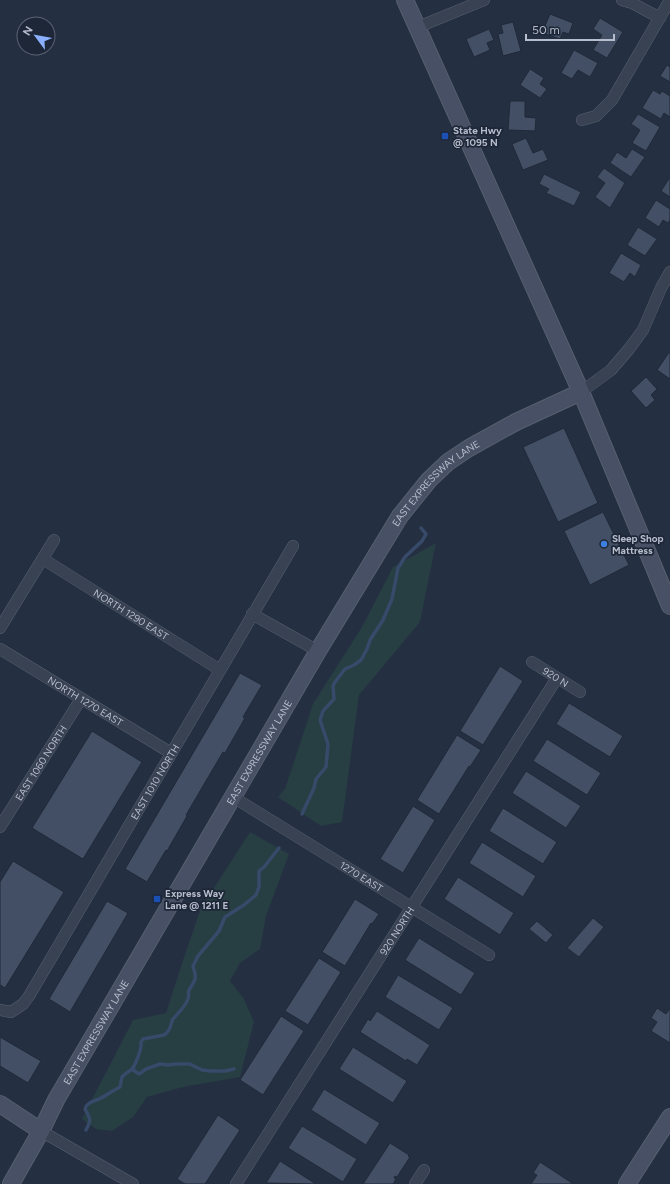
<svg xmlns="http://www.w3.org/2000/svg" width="670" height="1184" font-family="Figtree,sans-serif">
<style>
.green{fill:#273e43}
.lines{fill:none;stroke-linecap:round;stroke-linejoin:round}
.stream{stroke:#384a6a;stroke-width:3.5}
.building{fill:#434f64;stroke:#202939}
.street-casing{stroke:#57606f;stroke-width:12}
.secondary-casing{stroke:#57606f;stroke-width:18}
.street{stroke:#394252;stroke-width:11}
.secondary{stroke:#475065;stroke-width:16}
.transit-dot{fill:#1a4fb4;stroke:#1e2737;stroke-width:1.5}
.shop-dot{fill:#3f7fe0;stroke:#1e2737;stroke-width:1.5}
.labels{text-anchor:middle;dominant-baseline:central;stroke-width:3.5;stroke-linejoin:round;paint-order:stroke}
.poi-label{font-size:10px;font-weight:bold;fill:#b6bdcc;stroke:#1e2737;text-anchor:start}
.street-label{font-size:10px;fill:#b6bdcc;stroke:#1e2737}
</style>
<rect width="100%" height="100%" fill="#243042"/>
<g class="green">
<path d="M 436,543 L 420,622 L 359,695 L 342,822 L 321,826 L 278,797 L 285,789 L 313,704 L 362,627 L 393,567 Z"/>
<path d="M 250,832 L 289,854 L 266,916 L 260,949 L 240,963 L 230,981 L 244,999 L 254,1022 L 240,1077 L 183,1087 L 147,1097 L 133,1117 L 112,1131 L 96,1129 L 82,1119 L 133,1020 L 166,1013 L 182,963 L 201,908 Z"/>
</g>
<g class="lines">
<g class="stream">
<path d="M 302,814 L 314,788 L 316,779 L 326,767 L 328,744 L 320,720 L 323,711 L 334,699 L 333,686 L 335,682 L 345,669 L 354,665 L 361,660 L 367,649 L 370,640 L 383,620 L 392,599 L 398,568 L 405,557 L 422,541 L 426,534 L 421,528"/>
<path d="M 132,1069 L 139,1074 L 146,1069 L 160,1064 L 168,1065 L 176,1064 L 190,1064 L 202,1070 L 211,1071 L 225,1071 L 234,1069"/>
<path d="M 86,1130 C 92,1119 90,1119 85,1109 C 88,1101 94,1102 101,1098 C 107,1095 114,1090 120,1087 C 121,1084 121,1080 122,1077 C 124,1074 129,1072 132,1069 C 136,1064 142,1048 141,1042 L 143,1039 L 164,1035 C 171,1031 170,1025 173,1019 C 178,1013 185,1007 188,999 C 189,996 188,993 189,990 C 196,979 197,979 193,966 L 198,956 L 219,931 L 225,917 L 244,905 L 256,895 L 259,887 L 259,871 L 264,867 L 279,848"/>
</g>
</g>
<g class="building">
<path d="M 550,14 L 573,23 L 569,34 L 563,32 L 560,39 L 542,33 Z"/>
<path d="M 600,18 L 623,32 L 607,58 L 593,50 L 602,35 L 593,29 Z"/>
<path d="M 513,22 L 521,51 L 503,56 L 498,34 L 503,33 L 501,25 Z"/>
<path d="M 489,29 L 494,40 L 487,43 L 490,50 L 474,57 L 466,39 Z"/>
<path d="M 574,50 L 598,63 L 590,77 L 578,70 L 572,79 L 561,73 Z"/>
<path d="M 667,65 L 670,67 L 670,82 L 660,76 Z"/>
<path d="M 530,69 L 544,78 L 540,84 L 547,89 L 540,98 L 520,85 Z"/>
<path d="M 653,90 L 660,94 L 662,91 L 670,96 L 670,117 L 664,113 L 661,119 L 642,108 Z"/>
<path d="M 510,101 L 525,101 L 525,117 L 536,118 L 535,131 L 508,130 Z"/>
<path d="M 638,114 L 660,127 L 646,151 L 632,143 L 640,130 L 631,124 Z"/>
<path d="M 526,138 L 533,153 L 543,149 L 548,160 L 523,170 L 512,144 Z"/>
<path d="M 632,149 L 645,157 L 631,177 L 610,163 L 617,152 L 626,158 Z"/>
<path d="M 604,168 L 625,183 L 610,208 L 595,197 L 605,183 L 597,177 Z"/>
<path d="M 544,174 L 581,192 L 574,206 L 546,193 L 549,189 L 539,184 Z"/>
<path d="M 670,177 L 670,197 L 661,191 Z"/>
<path d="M 656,200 L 670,209 L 670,220 L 668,223 L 663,220 L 659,227 L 645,218 Z"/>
<path d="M 638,227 L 657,239 L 645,256 L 627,245 Z"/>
<path d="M 621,253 L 641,265 L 635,277 L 630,273 L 624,282 L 609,273 Z"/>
<path d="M 670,351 L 670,379 L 657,370 Z"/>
<path d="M 646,377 L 657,389 L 651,395 L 655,400 L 646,408 L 631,391 Z"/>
<path d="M 564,428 L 598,503 L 558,522 L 523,447 Z"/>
<path d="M 603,512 L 629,565 L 590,585 L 564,531 Z"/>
<path d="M 500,666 L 523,681 L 483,745 L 460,731 Z"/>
<path d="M 240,673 L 262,685 L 243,717 L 245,718 L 225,753 L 223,752 L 186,815 L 187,816 L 167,851 L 166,850 L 147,882 L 125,869 Z"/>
<path d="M 569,703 L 623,736 L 610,757 L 556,724 Z"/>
<path d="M 92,731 L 142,762 L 83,859 L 32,828 Z"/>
<path d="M 457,735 L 481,750 L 470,767 L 469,766 L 439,814 L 417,800 Z"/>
<path d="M 547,739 L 601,773 L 587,795 L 533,761 Z"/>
<path d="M 526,771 L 581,806 L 566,828 L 512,793 Z"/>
<path d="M 413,806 L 435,820 L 403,873 L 380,859 Z"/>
<path d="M 503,808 L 557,842 L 543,864 L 489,831 Z"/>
<path d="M 482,842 L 536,876 L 523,897 L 469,863 Z"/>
<path d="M 13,861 L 64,892 L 5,988 L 0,985 L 0,882 Z"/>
<path d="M 458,877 L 514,913 L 500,935 L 444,899 Z"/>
<path d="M 355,899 L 379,914 L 372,924 L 371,923 L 345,966 L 322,952 Z"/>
<path d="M 107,901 L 128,913 L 70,1012 L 49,999 Z"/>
<path d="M 593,918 L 604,927 L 579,957 L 567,948 Z"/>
<path d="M 537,921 L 553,935 L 546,943 L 529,929 Z"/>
<path d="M 419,938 L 475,973 L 461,995 L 405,960 Z"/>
<path d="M 319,958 L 341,972 L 308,1025 L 285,1011 Z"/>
<path d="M 398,975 L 453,1008 L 439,1030 L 385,997 Z"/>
<path d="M 657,1008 L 666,1014 L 670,1008 L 670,1043 L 651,1031 L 657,1022 L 651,1018 Z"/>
<path d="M 377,1011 L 430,1045 L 417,1065 L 407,1059 L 406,1061 L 360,1032 L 368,1019 L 370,1021 Z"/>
<path d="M 281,1016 L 304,1031 L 263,1095 L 240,1080 Z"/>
<path d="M 0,1037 L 41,1061 L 28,1083 L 0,1066 Z"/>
<path d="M 353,1047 L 407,1081 L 393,1103 L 339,1069 Z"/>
<path d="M 324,1089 L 380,1123 L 366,1145 L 311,1110 Z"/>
<path d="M 218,1115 L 240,1130 L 205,1184 L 185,1184 L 177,1179 Z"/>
<path d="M 302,1126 L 357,1159 L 343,1182 L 288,1148 Z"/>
<path d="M 390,1143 L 409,1155 L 408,1156 L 410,1157 L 397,1177 L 395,1176 L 394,1178 L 396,1179 L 393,1184 L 363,1184 Z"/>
<path d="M 280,1161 L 316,1184 L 266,1183 Z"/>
<path d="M 540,1162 L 572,1183 L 571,1184 L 531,1184 L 537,1175 L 533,1173 Z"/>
</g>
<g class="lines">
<defs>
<g id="street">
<path d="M 622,0 L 632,3 L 660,18"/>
<path d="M 418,27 L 484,0"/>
<path d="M 582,120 L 596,116 L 612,100 L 670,0"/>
<path d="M 581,392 L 611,370 L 629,349 L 643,330 L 661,288 L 670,272"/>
<path id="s1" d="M 43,559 L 220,670"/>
<path d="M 252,614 L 318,651"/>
<path d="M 0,628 L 54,540"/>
<path id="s2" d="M 0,649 L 171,753"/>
<path id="s3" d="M 532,662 L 580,692"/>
<path id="s4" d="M 233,797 L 489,955"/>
<path id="s5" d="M 0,827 L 81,699"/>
<path id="s6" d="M 0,1010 L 11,1012 L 23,1004 L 29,996 L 293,546"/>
<path d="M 41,1131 L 133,1184"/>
<path id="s7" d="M 236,1184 L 557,678"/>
<path d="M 415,1184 L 424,1170"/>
</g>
<g id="secondary">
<path d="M 405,0 L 581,392 L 670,606"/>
<path d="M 0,1104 L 41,1131"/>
<path id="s8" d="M 11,1184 L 41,1131 L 56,1100 L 318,651 L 400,516 L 429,480 L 448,462 L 469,448 L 516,422 L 581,392"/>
<path d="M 627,1184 L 670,1117"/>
</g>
</defs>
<use href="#street" class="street-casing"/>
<use href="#secondary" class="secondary-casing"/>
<use href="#street" class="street"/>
<use href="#secondary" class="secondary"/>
</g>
<g class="transit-dot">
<rect x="441" y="132" width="8" height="8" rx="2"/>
<rect x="153" y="895" width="8" height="8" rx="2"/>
</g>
<circle class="shop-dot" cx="604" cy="544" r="4"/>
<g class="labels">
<g class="poi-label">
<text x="453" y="130">State Hwy<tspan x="453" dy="12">@ 1095 N</tspan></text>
<text x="612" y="538">Sleep Shop<tspan x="612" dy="12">Mattress</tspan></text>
<text x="165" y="893">Express Way<tspan x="165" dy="12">Lane @ 1211 E</tspan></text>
</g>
<g class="street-label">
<text stroke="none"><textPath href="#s8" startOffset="822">EAST EXPRESSWAY LANE</textPath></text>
<text stroke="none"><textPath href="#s1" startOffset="104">NORTH 1290 EAST</textPath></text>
<text stroke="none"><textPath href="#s3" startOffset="28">920 N</textPath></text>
<text stroke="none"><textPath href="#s2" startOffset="100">NORTH 1270 EAST</textPath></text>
<text stroke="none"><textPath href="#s8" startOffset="498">EAST EXPRESSWAY LANE</textPath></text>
<text stroke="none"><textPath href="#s5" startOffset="76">EAST 1060 NORTH</textPath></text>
<text stroke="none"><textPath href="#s6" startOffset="284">EAST 1010 NORTH</textPath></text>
<text stroke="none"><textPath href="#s4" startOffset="151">1270 EAST</textPath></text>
<text stroke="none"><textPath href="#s7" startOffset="300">920 NORTH</textPath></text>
<text stroke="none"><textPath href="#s8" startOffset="174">EAST EXPRESSWAY LANE</textPath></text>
</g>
</g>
<g transform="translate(36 36) rotate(302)"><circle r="19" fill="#1e2737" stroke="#5b6373"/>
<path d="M0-3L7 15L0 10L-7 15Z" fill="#8ab0fd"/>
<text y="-6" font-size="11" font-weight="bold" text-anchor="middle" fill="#b6bdcc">N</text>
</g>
<path d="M526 34v6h88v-6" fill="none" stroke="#b6bdcc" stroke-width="2"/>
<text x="532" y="34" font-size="12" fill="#b6bdcc" stroke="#1e2737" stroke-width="3" paint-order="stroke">50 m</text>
</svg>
